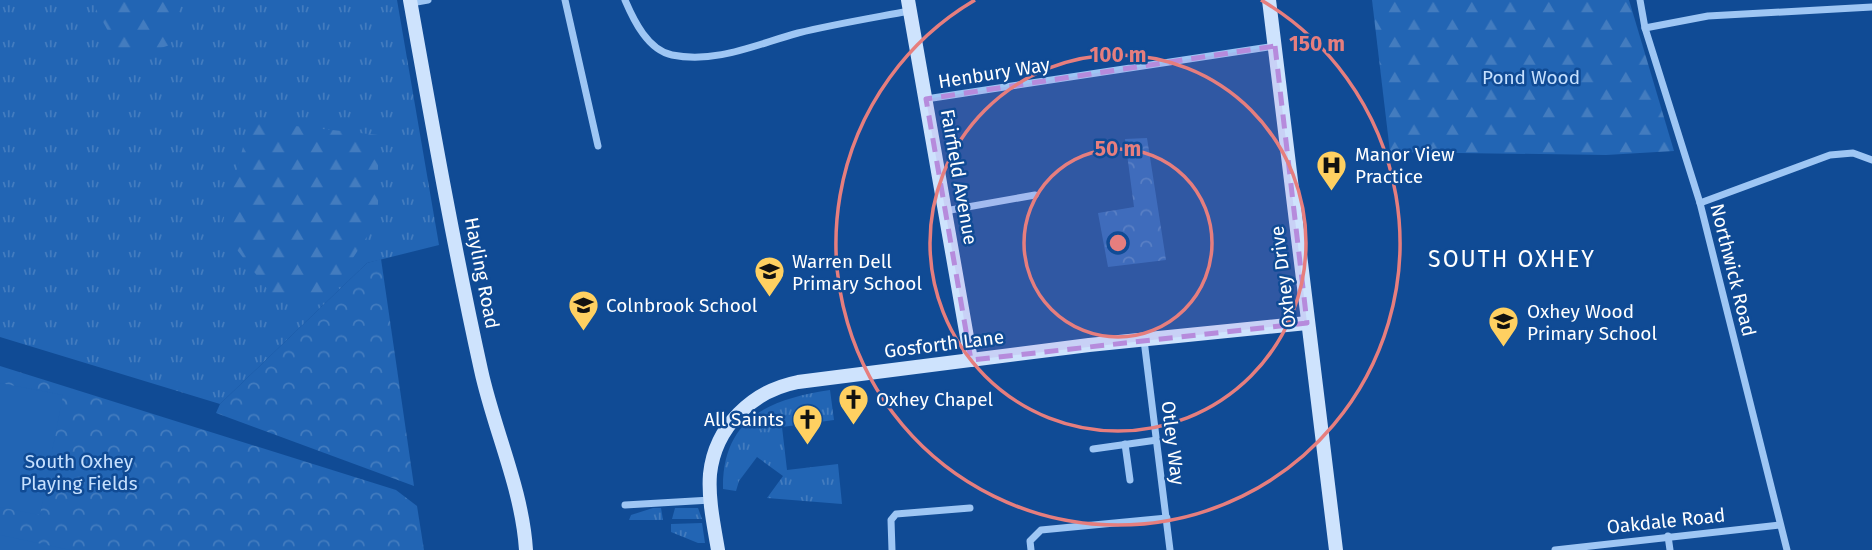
<svg xmlns="http://www.w3.org/2000/svg" width="1872" height="550" font-family="'Fira Sans',sans-serif">
<style>
.grass{fill:url(#grass-tufts)}
.forest{fill:url(#forest-firs)}
.park{fill:url(#park-crowns)}
.pitch{fill:#2265b4}
.lines{fill:none;stroke-linecap:round;stroke-linejoin:round}
.street{stroke:#9ec6f4;stroke-width:7}
.secondary{stroke:#cee3fd;stroke-width:14}
.marked{fill:#b68bdc;fill-opacity:0.2;stroke:#b68bdc;stroke-width:5;stroke-dasharray:14 9;stroke-linejoin:round}
.ring{fill:none;stroke:#e67e7e;stroke-width:3.5}
.labels{text-anchor:middle;dominant-baseline:central;stroke-width:5;stroke-linejoin:round;paint-order:stroke}
.street-label{font-size:19px;fill:#fff;stroke:#104b95}
.park-label{font-size:19px;fill:#c6e0fe;stroke:#104b95}
.poi-label{font-size:19px;fill:#fff;stroke:#104b95;text-anchor:start}
.quarter-label{font-size:23px;letter-spacing:2px;fill:#fff;stroke:#104b95}
.centre{fill:#e67e7e;stroke:#104b95;stroke-width:3.5}
.ring-label{font-size:21px;text-anchor:middle;font-weight:bold;fill:#e67e7e;stroke:#104b95;stroke-width:5;stroke-linejoin:round;paint-order:stroke}
</style>
<defs>
<pattern id="grass-tufts" width="24" height="20" patternUnits="userSpaceOnUse" patternTransform="scale(1.75)"><rect width="24" height="20" fill="#2265b4"/><path d="M3 7l-1-3M5 7V3M7 7l1-3M15 17l-1-3M17 17v-4M19 17l1-3" fill="none" stroke="#437cbf"/></pattern>
<pattern id="forest-firs" width="22" height="20" patternUnits="userSpaceOnUse" patternTransform="scale(1.75)"><rect width="22" height="20" fill="#2265b4"/><path d="M5 1l3.5 6h-7zM16 11l3.5 6h-7z" fill="#437cbf"/></pattern>
<pattern id="park-crowns" width="20" height="18" patternUnits="userSpaceOnUse" patternTransform="scale(1.75)"><rect width="20" height="18" fill="#2265b4"/><path d="M2 6a3 3 0 1 1 6 0M12 15a3 3 0 1 1 6 0" fill="none" stroke="#437cbf"/></pattern>
</defs>
<rect width="100%" height="100%" fill="#104b95"/>
<g class="grass">
<path d="M 0,0 L 397,0 L 439,245 L 367,263 L 220,404 L 0,337 Z"/>
<path d="M 830,390 L 834,420 L 782,427 L 787,470 L 838,464 L 842,504 L 767,498 L 783,476 L 757,457 L 739,481 L 736,491 L 723,489 C 722,418 770,399 830,390 Z"/>
<path d="M 653,508 L 661,508 L 663,520 L 629,520 L 631,515 Z"/>
<path d="M 675,508 L 698,508 L 702,519 L 672,519 Z"/>
<path d="M 702,523 L 705,543 L 698,543 L 671,532 L 671,524 Z"/>
</g>
<g class="forest">
<path d="M 91,0 L 181,0 L 170,45 L 124,60 Z"/>
<path d="M 1372,0 L 1629,0 L 1674,151 L 1606,155 L 1390,152 Z"/>
<path d="M 250,121 L 378,135 L 378,220 L 331,291 L 278,303 L 221,229 Z"/>
</g>
<g class="park">
<path d="M 1147,138 L 1166,260 L 1108,267 L 1098,213 L 1134,207 L 1125,139 Z"/>
<path d="M 381,259 L 414,486 L 216,413 L 220,404 L 367,263 Z"/>
<path d="M 0,366 L 396,490 L 417,506 L 424,550 L 0,550 Z"/>
</g>
<g class="pitch">
<path d="M 0,383 L 63,395 L 40,515 L 0,507 Z"/>
<path d="M 0,535 L 70,550 L 0,550 Z"/>
</g>
<g class="lines">
<g class="street">
<path d="M 565,0 L 598,146"/>
<path d="M 625,0 C 634,21 648,50 672,55 C 716,64 757,44 798,33 C 835,24 872,18 909,11"/>
<path d="M 1640,0 L 1645,28 L 1700,203 L 1787,550"/>
<path d="M 411,3 L 428,0"/>
<path d="M 1645,28 L 1708,16 L 1872,7"/>
<path d="M 926,99 L 1275,46"/>
<path d="M 1700,203 L 1830,155 L 1853,153 L 1872,160"/>
<path d="M 945,211 L 1035,195"/>
<path d="M 1144,340 L 1170,550"/>
<path d="M 1125,444 L 1130,480"/>
<path d="M 1093,449 L 1157,440"/>
<path d="M 625,505 L 711,500"/>
<path d="M 1668,536 L 1670,550"/>
<path d="M 892,550 L 891,520 L 896,514 L 970,508"/>
<path d="M 1031,550 L 1030,541 L 1041,530 L 1167,518"/>
<path d="M 1555,550 L 1780,525"/>
</g>
<g class="secondary">
<path d="M 410,0 C 432,123 454,248 481,370 C 494,430 522,488 526,550"/>
<path d="M 908,0 L 971,360"/>
<path d="M 1269,0 L 1336,550"/>
<path d="M 718,550 C 714,526 708,499 710,474 C 715,427 752,391 798,382 L 1089,345 L 1307,323"/>
</g>
</g>
<path class="marked" d="M 1275,46 L 1307,323 L 971,360 L 926,99 Z"/>
<g class="ring">
<circle cx="1118" cy="243" r="94"/>
<circle cx="1118" cy="243" r="188"/>
<path d="M1261 0A282 282 0 1 1 975 0"/>
</g>
<defs>
<symbol id="hospital-pin" viewBox="-11 -11 22 30"><path d="M0 17L-7.5 6A9.5 9.5 0 1 1 7.5 6Z" fill="#ffd061" stroke="#104b95"/><path d="M-5-5h3v3.5h4V-5h3V5h-3V1.5h-4V5h-3Z" fill="#111"/></symbol>
<symbol id="school-pin" viewBox="-11 -11 22 30"><path d="M0 17L-7.5 6A9.5 9.5 0 1 1 7.5 6Z" fill="#ffd061" stroke="#104b95"/><path d="M0-5L7-2L0 1L-7-2ZM-4 1L0 2.5L4 1V4Q0 6-4 4Z" fill="#111"/></symbol>
<symbol id="church-pin" viewBox="-11 -11 22 30"><path d="M0 17L-7.5 6A9.5 9.5 0 1 1 7.5 6Z" fill="#ffd061" stroke="#104b95"/><path d="M-1.2-6h2.4v3.5h3.3v2.4h-3.3V6h-2.4V-.1h-3.3v-2.4h3.3Z" fill="#111"/></symbol>
</defs>
<g fill-rule="evenodd">
<use href="#hospital-pin" x="1314" y="148" width="35" height="47"/>
<use href="#school-pin" x="752" y="254" width="35" height="47"/>
<use href="#school-pin" x="566" y="288" width="35" height="47"/>
<use href="#school-pin" x="1486" y="304" width="35" height="47"/>
<use href="#church-pin" x="836" y="382" width="35" height="47"/>
<use href="#church-pin" x="790" y="402" width="35" height="47"/>
</g>
<g class="labels">
<g class="street-label">
<text transform="translate(994 73) rotate(-9)">Henbury Way</text>
<text transform="translate(959 177) rotate(80)">Fairfield Avenue</text>
<text transform="translate(1733 270) rotate(76)">Northwick Road</text>
<text transform="translate(482 273) rotate(79)">Hayling Road</text>
<text transform="translate(1283 277) rotate(-97)">Oxhey Drive</text>
<text transform="translate(944 344) rotate(-7)">Gosforth Lane</text>
<text transform="translate(1173 443) rotate(83)">Otley Way</text>
<text transform="translate(1666 521) rotate(-6)">Oakdale Road</text>
</g>
<g class="park-label">
<text x="1531" y="77">Pond Wood</text>
<text x="79" y="461">South Oxhey<tspan x="79" dy="22">Playing Fields</tspan></text>
</g>
<g class="poi-label">
<text x="1355" y="154">Manor View<tspan x="1355" dy="22">Practice</tspan></text>
<text x="792" y="261">Warren Dell<tspan x="792" dy="22">Primary School</tspan></text>
<text x="606" y="305">Colnbrook School</text>
<text x="1527" y="311">Oxhey Wood<tspan x="1527" dy="22">Primary School</tspan></text>
<text x="876" y="399">Oxhey Chapel</text>
<text x="784" y="419" text-anchor="end">All Saints</text>
</g>
<g class="quarter-label">
<text x="1512" y="259">SOUTH OXHEY</text>
</g>
</g>
<circle cx="1118" cy="243" r="10" class="centre"/>
<g class="ring-label">
<text x="1317" y="51">150 m</text>
<text x="1118" y="62">100 m</text>
<text x="1118" y="156">50 m</text>
</g>
</svg>
